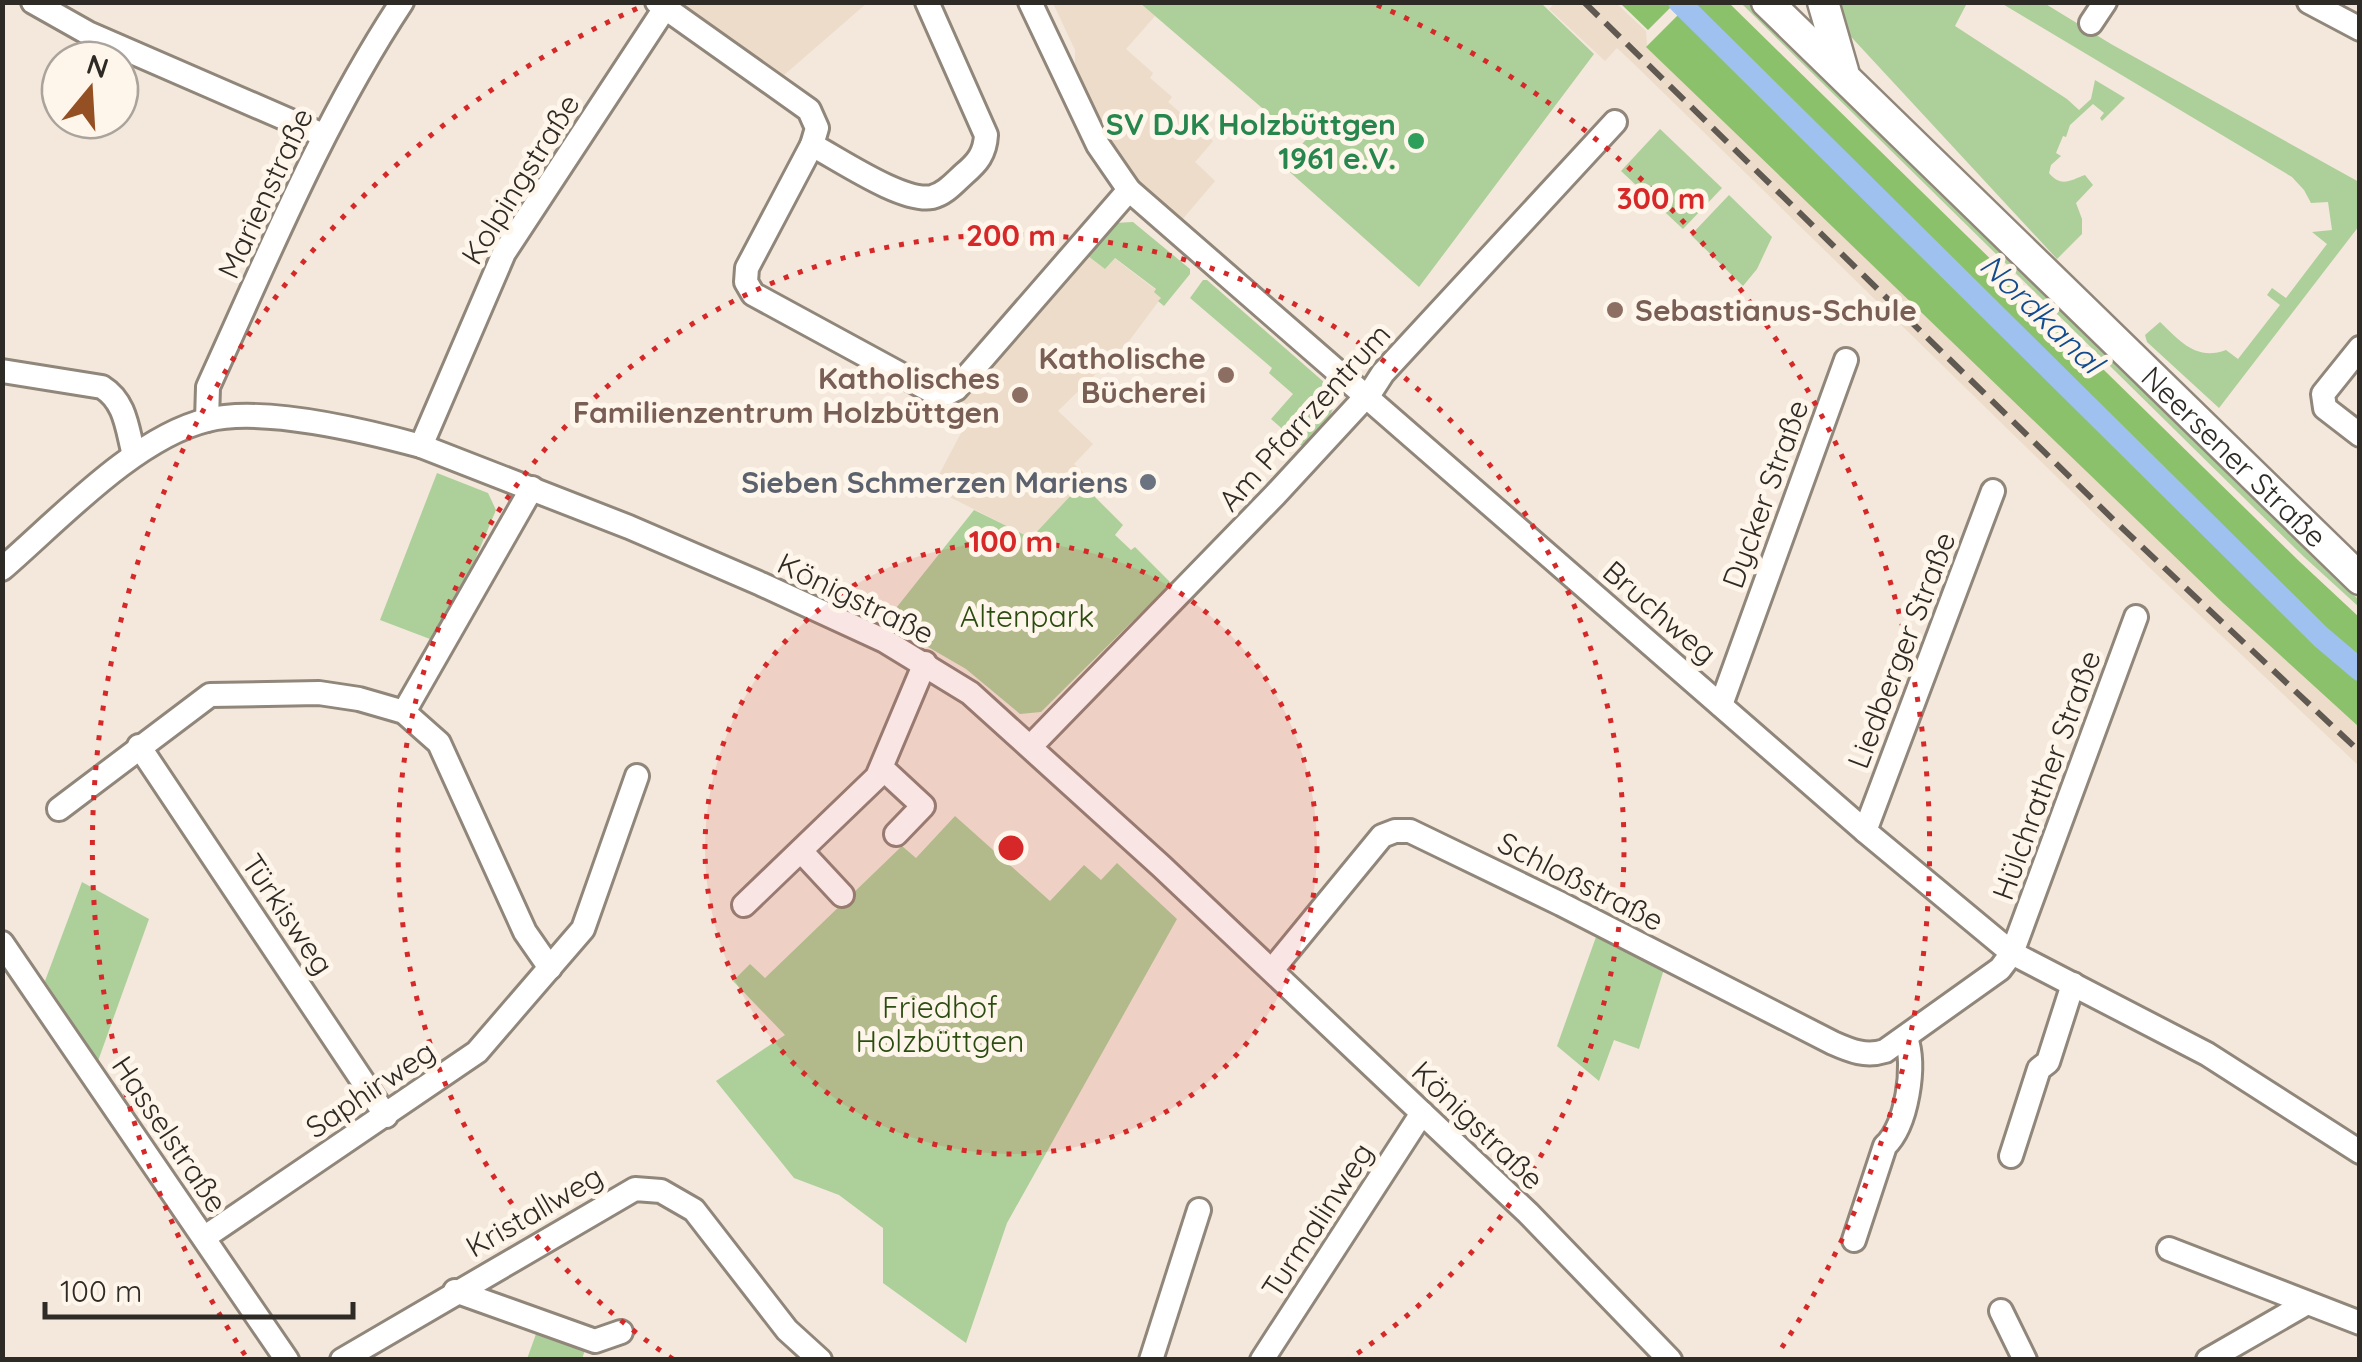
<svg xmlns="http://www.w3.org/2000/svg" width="2362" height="1362" font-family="Quicksand,sans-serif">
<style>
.built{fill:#ecdcc9}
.green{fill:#adcf9a}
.forest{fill:#8cc16b}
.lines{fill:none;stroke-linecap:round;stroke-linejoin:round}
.canal{stroke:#9ec1f0;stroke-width:22}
.minor-casing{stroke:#90867a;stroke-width:28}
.major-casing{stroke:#90867a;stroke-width:35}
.minor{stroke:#fff;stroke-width:22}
.major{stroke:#fff;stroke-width:30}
.rail{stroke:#5f5952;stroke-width:6;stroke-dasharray:20 10;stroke-linecap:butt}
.ring{fill:none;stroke:#d62828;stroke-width:5;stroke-dasharray:5 10}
.leisure-dot{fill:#2e9e5b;stroke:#fff6eb;stroke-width:4}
.education-dot{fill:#8d6e63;stroke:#fff6eb;stroke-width:4}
.worship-dot{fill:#6b7280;stroke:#fff6eb;stroke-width:4}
.labels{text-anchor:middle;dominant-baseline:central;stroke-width:10;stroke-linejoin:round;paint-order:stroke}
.leisure-label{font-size:30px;font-weight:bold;fill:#27864d;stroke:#fff6eb;text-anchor:end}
.street-label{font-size:30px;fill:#2e2a25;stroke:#fff6eb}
.education-label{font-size:30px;font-weight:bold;fill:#785e54;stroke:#fff6eb;text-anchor:end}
.worship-label{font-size:30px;font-weight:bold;fill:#5b616d;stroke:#fff6eb;text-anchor:end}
.park-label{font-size:30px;fill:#2b4c10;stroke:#fff6eb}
.water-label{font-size:32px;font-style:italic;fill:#124c90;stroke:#fff6eb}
.centre{fill:#d62828;stroke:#fff6eb;stroke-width:5}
.ring-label{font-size:30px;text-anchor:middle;font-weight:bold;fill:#d62828;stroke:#fff6eb;stroke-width:10;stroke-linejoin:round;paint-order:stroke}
</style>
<rect width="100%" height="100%" fill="#f3e8db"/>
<g class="built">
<path d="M 678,3 L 867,3 L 784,75 Z"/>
<path d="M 1053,3 L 1140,3 L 1155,16 L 1126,49 L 1153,73 L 1150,78 L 1172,97 L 1168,102 L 1184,116 L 1188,111 L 1201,123 L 1198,128 L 1213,141 L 1195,162 L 1215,181 L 1181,221 L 1139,184 L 1113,149 L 1075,72 L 1075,50 Z"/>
<path d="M 1555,3 L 1616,3 L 1646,31 L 1647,47 L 2223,603 L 2359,727 L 2359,766 L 2152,570 L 1632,62 L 1617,48 L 1605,61 L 1549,9 Z"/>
<path d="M 1088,256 L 1105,269 L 1114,258 L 1156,290 L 1161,298 L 1129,341 L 1058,411 L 1093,444 L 1074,464 L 1088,477 L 1031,538 L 932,488 L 969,418 L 959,405 Z"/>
</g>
<g class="green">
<path d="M 1838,2 L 1967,3 L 1955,26 L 2067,99 L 2079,110 L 2091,99 L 2095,80 L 2125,98 L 2102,121 L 2100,118 L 2104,113 L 2093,104 L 2070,125 L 2066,137 L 2063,136 L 2056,153 L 2061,156 L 2051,165 L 2049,173 C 2061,188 2071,180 2085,175 L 2093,185 L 2076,203 L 2082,219 L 2082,234 L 2057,259 L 1842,27 Z"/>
<path d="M 1140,3 L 1541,3 L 1594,54 L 1419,287 L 1283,166 L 1310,135 L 1308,113 L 1275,119 Z"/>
<path d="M 1741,3 L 1748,3 L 2359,600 L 2359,607 L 2303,556 Z"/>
<path d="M 2001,3 L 2044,3 L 2111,44 L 2359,182 L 2359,226 L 2219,408 L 2147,342 L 2145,335 L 2160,322 C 2180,341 2196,361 2226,350 L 2238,359 L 2280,305 L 2267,295 L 2272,288 L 2286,298 L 2327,244 L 2312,232 L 2332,230 L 2328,202 L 2311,203 L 2304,190 L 2292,177 Z"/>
<path d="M 1660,129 L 1722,188 L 1683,229 L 1621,171 Z"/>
<path d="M 1729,195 L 1772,237 L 1757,269 L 1743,286 L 1691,235 Z"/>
<path d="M 1133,222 L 1190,269 L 1190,274 L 1164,306 L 1158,301 L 1161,298 L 1154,292 L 1156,289 L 1115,258 L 1105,269 L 1088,256 L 1115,223 Z"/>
<path d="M 1203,280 L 1207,280 L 1333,390 C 1340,415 1318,430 1302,446 L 1271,419 L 1293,394 L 1269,373 L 1272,368 L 1190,298 Z"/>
<path d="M 437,473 L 488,493 L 496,510 L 474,562 L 430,639 L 380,620 Z"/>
<path d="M 1088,477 L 1101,490 L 1095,497 L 1123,525 L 1115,535 L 1131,550 L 1135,547 L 1171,583 L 1041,712 L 1020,714 L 966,669 L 885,622 L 974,510 L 1031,538 Z"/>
<path d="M 955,816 L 1050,901 L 1084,865 L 1101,880 L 1117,863 L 1177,919 L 1007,1223 L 966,1343 L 883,1283 L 883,1228 L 839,1195 L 794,1178 L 716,1081 L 785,1035 L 733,981 L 750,964 L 765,978 L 902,846 L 916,858 Z"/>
<path d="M 82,882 L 149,919 L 98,1061 L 45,981 Z"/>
<path d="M 1596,937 L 1664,969 L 1639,1049 L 1614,1040 L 1599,1081 L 1557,1046 Z"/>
<path d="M 536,1334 L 585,1350 L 582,1359 L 527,1359 Z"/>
</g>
<g class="forest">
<path d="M 1620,3 L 1675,3 L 1648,30 Z"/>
<path d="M 1690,3 L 1729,3 L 2299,561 L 2359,617 L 2359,727 L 2223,603 L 1646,47 Z"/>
</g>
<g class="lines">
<path class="canal" d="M 1679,2 L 2321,637 L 2360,670"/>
<defs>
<g id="minor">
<path d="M 33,2 L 88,33 L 323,135"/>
<path d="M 657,2 L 809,110 L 817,128 L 812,145 C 839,159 903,203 932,197 C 945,194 954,183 964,174 C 977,163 985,154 986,135 L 927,2"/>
<path d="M 1030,2 L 1098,145 L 1129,190 L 1865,831 L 2012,953 L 2207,1054 L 2360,1152"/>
<path d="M 2309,2 L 2360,29"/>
<path d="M 2091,23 L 2105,2"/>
<path d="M 812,145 L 747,268 L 746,282 L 753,294 L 935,393 L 946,394 L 956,389 L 1129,190"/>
<path d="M 2360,348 L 2323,394 L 2325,408 L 2360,435"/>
<path d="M 2,371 L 102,387 C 126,402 127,429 134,455"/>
<path d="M 207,420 L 208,387 C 268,256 322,123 402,2"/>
<path d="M 421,446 L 504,253 L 665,8"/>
<path d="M 2,569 C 59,520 134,438 207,420 C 262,406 366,431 421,446 L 629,527 L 761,584 L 885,641 L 970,693 L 1161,866 L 1422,1113 L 1528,1213 L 1670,1360"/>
<path d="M 1721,705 L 1846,360"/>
<path d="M 404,712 L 532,488"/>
<path d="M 139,746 L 386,1116"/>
<path d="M 1031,746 L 1275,495 L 1372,390 L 1383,373 L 1615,122"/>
<path d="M 882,768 L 923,806 L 896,834"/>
<path d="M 59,809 L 210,695 L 319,693 L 359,699 L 404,712 L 439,743 L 525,932 L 550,968"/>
<path d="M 1865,831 L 1993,491"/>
<path d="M 801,851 L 842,895"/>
<path d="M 744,905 L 877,777 L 925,663"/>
<path d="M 2,943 L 287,1360"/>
<path d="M 1272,970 L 1382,836 L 1395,831 L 1410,831 L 1561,904 L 1833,1043 C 1851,1051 1866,1057 1885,1051 L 2000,969 L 2012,953 L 2136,617"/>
<path d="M 2011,1156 L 2039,1069 L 2048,1062 L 2073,984"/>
<path d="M 205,1237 L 477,1052 L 583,929 L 637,776"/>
<path d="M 1854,1240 L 1885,1146 C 1907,1125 1916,1066 1906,1038"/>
<path d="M 2169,1249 L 2360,1323"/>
<path d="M 455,1291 L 595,1341 L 621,1332"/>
<path d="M 2001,1311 L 2025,1360"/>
<path d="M 342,1360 L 635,1189 L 661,1191 L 694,1210 L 787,1330 L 820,1360"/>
<path d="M 1151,1360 L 1199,1210"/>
<path d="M 1262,1360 L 1422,1113"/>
<path d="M 2208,1360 L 2307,1303"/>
</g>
<g id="major">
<path id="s1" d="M 1767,2 L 2360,579"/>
<path d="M 1823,2 L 1843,71"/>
</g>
</defs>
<use href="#minor" class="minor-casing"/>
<use href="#major" class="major-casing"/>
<use href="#minor" class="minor"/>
<use href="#major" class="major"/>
<path class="rail" d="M 1584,2 L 2120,526 L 2360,752"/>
</g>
<circle cx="1011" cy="848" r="306" fill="#d62828" fill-opacity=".12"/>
<g class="ring">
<circle cx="1011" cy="848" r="306"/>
<path d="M673 1359A613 613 0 1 1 1349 1359"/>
<path d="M245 1355A919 919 0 0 1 645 5M1377 5A919 919 0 0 1 1777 1355"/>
</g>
<circle class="leisure-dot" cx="1416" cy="141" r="10"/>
<g class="education-dot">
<circle cx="1615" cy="310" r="10"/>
<circle cx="1226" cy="375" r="10"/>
<circle cx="1020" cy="395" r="10"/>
</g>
<circle class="worship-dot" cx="1148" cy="482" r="10"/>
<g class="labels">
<g class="leisure-label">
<text x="1396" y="124">SV DJK Holzbüttgen<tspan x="1396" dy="34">1961 e.V.</tspan></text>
</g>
<g class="street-label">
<text transform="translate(520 179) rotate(-58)">Kolpingstraße</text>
<text transform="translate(265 193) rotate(-65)">Marienstraße</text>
<text transform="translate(1304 417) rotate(-48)">Am Pfarrzentrum</text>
<text stroke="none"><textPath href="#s1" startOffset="652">Neersener Straße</textPath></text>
<text transform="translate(1765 494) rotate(-70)">Dycker Straße</text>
<text transform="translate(856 598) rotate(26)">Königstraße</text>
<text transform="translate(1660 612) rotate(41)">Bruchweg</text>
<text transform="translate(1901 650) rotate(-69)">Liedberger Straße</text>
<text transform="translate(2046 775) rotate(-70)">Hülchrather Straße</text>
<text transform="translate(1581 881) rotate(27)">Schloßstraße</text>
<text transform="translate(288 914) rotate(56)">Türkisweg</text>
<text transform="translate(370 1089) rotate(-34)">Saphirweg</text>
<text transform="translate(1478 1125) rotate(44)">Königstraße</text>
<text transform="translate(170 1134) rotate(56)">Hasselstraße</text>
<text transform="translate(534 1211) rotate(-30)">Kristallweg</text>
<text transform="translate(1317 1220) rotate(-57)">Turmalinweg</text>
</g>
<g class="education-label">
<text x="1635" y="310" text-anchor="start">Sebastianus-Schule</text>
<text x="1206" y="358">Katholische<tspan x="1206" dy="34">Bücherei</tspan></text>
<text x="1000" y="378">Katholisches<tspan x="1000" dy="34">Familienzentrum Holzbüttgen</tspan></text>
</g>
<g class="worship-label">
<text x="1128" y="482">Sieben Schmerzen Mariens</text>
</g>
<g class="park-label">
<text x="1027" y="616">Altenpark</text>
<text x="940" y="1007">Friedhof<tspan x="940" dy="34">Holzbüttgen</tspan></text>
</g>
<g class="water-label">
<text transform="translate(2042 313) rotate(44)">Nordkanal</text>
</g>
</g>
<circle cx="1011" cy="848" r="15" class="centre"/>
<g class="ring-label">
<text x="1661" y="209">300 m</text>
<text x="1011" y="246">200 m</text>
<text x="1011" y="552">100 m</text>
</g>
<rect width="2362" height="1362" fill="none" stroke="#2e2a25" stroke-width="10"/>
<g transform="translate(90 90) rotate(18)"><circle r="48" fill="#fff6eb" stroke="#aba49c" stroke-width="2.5"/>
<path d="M0-8L18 38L0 25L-18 38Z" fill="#945023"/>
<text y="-15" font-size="28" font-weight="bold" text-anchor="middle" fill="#2e2a25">N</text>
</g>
<path d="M45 1302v15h308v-15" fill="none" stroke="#2e2a25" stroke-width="5"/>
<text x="60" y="1302" font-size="30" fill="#2e2a25" stroke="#fff6eb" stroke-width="8" paint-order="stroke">100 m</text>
</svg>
